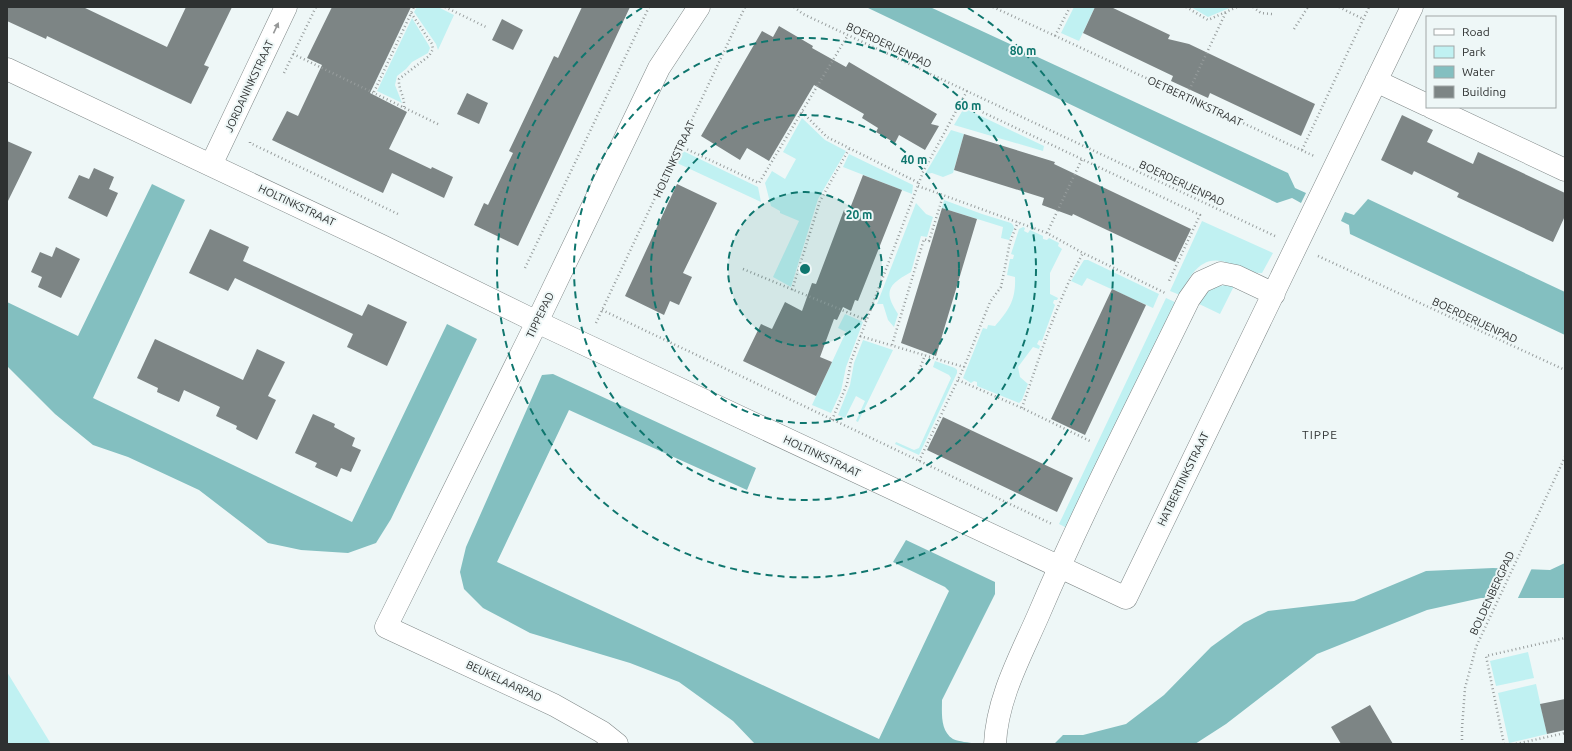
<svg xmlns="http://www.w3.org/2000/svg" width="1572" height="751" font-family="Ubuntu,sans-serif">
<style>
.green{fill:#c0f1f2}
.water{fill:#83bfc0}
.pier{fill:#eef7f7}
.building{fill:#7d8585}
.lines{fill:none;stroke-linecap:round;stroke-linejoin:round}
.street-casing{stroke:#7f8787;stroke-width:23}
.path{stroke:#979d9d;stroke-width:2.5;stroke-dasharray:1 3;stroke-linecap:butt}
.street{stroke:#fff;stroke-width:22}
.oneway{fill:#969898}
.ring{fill:none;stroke:#0f766e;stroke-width:2;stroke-dasharray:7 5}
.labels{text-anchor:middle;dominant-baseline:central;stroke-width:4;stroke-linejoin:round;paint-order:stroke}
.street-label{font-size:11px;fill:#2e3131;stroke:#eef7f7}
.neighbourhood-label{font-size:12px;letter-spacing:1px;fill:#2e3131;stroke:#eef7f7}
.centre{fill:#0f766e;stroke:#eef7f7;stroke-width:2}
.ring-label{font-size:12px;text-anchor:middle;font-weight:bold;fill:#0f766e;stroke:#eef7f7;stroke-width:4;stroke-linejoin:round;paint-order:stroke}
</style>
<rect width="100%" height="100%" fill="#eef7f7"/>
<!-- green -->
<path class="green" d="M417 7H438L454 15 438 50 436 44 414 12Z
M1074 7H1095L1079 41 1061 33Z
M1191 7H1232L1208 17Z
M412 18 428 44 430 48 428 53 412 62 406 69 397 76 395 85 402 103 377 91Z
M964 108 1044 146 1043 151 954 125Z
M802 118 825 140 846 151 818 199 791 287 773 277 799 221 780 213V211L771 206 765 183 772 171 785 179 796 159 783 152Z
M951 130 964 134 953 173 943 177 932 173 925 174Z
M683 151 758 187 761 202 677 163Z
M849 154 913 185 912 194 843 167Z
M944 200 982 214 1011 223 1013 225 1014 228 1009 240 1001 238 1003 227 942 208Z
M916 203 926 214 933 217 927 237 921 236 911 272C888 285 883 291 898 314L894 327 888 320 883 304H877Z
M1202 221 1273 253 1262 273C1249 274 1240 267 1228 263 1201 253 1190 276 1180 295L1170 291Z
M1023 227 1025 228 1024 231 1028 233 1030 230 1043 236V239L1047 240 1049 238 1059 243 1058 246 1062 249 1050 273V294L1058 298 1057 300H1054L1053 303 1055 305 1042 341 1039 340 1037 344 1040 346 1039 349 1033 347 1018 367 1020 377 1028 384 1022 400 1019 403 977 386V382L974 381 971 383 963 378 983 328 987 329 988 325 995 326C1009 310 1016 300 1015 277L1007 275 1010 259H1013L1014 255 1011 254 1019 229Z
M1084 260H1088L1159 294 1153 308 1087 278 1082 286 1071 281Z
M1225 285 1234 286 1220 314 1197 303C1205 292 1211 287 1225 285Z
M1166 298 1177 303 1069 529 1059 524Z
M845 314 863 322 846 367 841 391 831 413 812 405 846 332 838 328Z
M863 340 893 350 858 422 856 421 865 401 856 396 845 418 838 415 850 385 854 363Z
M935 361 955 368 957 370V373L919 455 895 444 896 442 914 450 919 448 951 378 949 375 933 367Z
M1528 652 1534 678 1496 686 1490 661Z
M7 672 51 744H7Z
M1536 684 1547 734 1509 743 1498 693Z"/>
<!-- water -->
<path class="water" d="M866 7H930L1288 173 1295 188 1306 193 1301 203 1292 198 1277 203Z
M152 184 185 200 93 398 352 522 447 324 477 339 391 519 376 543 348 553 301 550 268 543 199 490 128 457 93 445 55 414 7 366V302L78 336Z
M1368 199 1565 292V335L1350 234 1349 225 1341 221 1345 212 1354 215Z
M553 374 756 468 747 490 569 410 497 562 879 739 949 591 945 587 893 562 906 540 995 582V594L942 700C942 713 940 731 953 739 959 742 969 742 975 744H755L733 721 679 682 630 663 530 633 483 608 464 589 460 572 466 547 542 375Z
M1565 563V598H1481L1427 610 1317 654 1226 724 1195 744H1054L1063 735H1083L1126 724 1164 695 1211 647 1244 623 1268 611 1354 601 1426 571 1493 568 1550 570Z"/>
<!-- pier -->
<path class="pier" d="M1500 566 1532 568 1517 600H1484Z"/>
<!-- building -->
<path class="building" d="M7 7H83L167 47 186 7H232L204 65 209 67 191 104 47 36 46 39 7 21Z
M332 7H411L370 93 407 112 389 149 431 169 432 167 453 177 444 198 392 173 383 193 272 140 287 111 298 116 322 65 307 58Z
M582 7H630L518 246 474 225 484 203 488 205 513 153 509 151 519 130 554 56 558 58Z
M1095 7H1111L1170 35 1168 39 1189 44 1315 104 1301 136 1210 93 1208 98 1171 81 1173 76 1083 33Z
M502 19 523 30 513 50 492 40Z
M779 26 813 46 812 48 846 67 849 62 937 114 931 124 939 126 925 150 899 135 895 143 876 132 878 128 862 118 864 114 814 85 769 161 747 148 740 160 701 136 762 31 773 37Z
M467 93 488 103 479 124 457 114Z
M1402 115 1433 130 1427 142 1473 164 1478 152 1565 193V216L1553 242 1457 197 1459 193 1414 171 1412 175 1381 160Z
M964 134 1055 162 1054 164 1191 229 1175 262 1073 214 1072 216 1042 205 1044 198 954 170Z
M7 141 32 152 7 203Z
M94 168 114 177 109 189 118 193 107 217 68 198 79 175 89 179Z
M863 175 902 190 858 301 855 300 851 311 843 307 837 320 834 319 820 357 832 362 816 396 743 361 761 324 772 329 785 302 802 311 812 283 816 284 844 210 849 211Z
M677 184 717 203 683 273 692 277 679 305 670 301 664 315 625 296Z
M942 208 977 219 936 356 901 343Z
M210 229 249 247 243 261 362 316 368 304 407 322 387 366 347 347 353 334 235 278 228 291 189 273Z
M56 247 80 259 61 298 38 287 42 277 31 272 40 252 52 257Z
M1112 289 1146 305 1085 435 1051 419Z
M155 339 243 380 257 349 285 362 268 396 276 400 257 440 236 429 237 426 216 416 220 407 184 390 179 402 157 392 158 388 137 378Z
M313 414 335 424 334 427 355 438 352 446 361 450 351 472 341 468 337 477 315 467 317 463 295 453Z
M943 417 1073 478 1057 512 927 450Z
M1565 699V730L1547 734 1540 704Z
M1370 705 1393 744H1341L1331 727Z"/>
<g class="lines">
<!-- street casing -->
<g class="street-casing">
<path id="street" d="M7 69 382 246 537 322 1126 598 1412 7
M1376 81 1427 105
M1431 107 1565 170
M211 165 286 7
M617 744 602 732 554 705 386 627 537 322 659 68 699 7
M995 744C997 699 1020 657 1038 616 1084 508 1138 404 1189 299L1201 282 1221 273 1236 276 1274 294"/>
</g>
<!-- path -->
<path class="path" d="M445 7 486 27
M794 7 803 14 1275 236
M993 7 1314 156
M1186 7 1208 20 1237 7
M1253 7 1261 13 1272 14
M1339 7 1363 19
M1294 29 1308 7
M1055 36 1070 7
M293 54 440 125
M284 73 316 7
M374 92 414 7
M1186 97 1226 12
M961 102 1200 215 1168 283
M404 107C405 97 398 89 399 79L429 56 433 49 432 44 411 13
M802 112 827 137 919 183
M250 142V143L398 214
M680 146 759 183 848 35
M1302 150 1369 7
M918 186 1047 233 1083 253 1165 293
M1047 233 1082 159
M1318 256 1565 370
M525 268 649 7
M743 269 866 320
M792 290 820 201 849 149
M602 310 1052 524
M596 323 745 7
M860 336 964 367
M892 345 924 239 929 241 943 196
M918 374 925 355
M958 380 1022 408 1092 442
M1022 408C1040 355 1057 302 1083 253
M832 420 847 384 851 361 923 172 967 91
M919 461 964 367 990 302 1001 287 1010 242 1018 222
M1462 744V728L1465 688 1476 647 1565 457
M1504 744 1486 656 1565 638
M1516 744 1565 733"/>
<!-- street -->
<use href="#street" class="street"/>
</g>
<!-- one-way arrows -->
<defs><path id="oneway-solid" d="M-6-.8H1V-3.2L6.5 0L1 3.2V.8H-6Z"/></defs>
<use class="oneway" href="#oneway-solid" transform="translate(276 28) rotate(-65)"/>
<!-- distance rings -->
<circle cx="805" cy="269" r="77" fill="#0f766e" fill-opacity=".12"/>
<g class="ring">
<circle cx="805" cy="269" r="77"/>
<circle cx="805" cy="269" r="154"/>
<circle cx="805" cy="269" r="231"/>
<path d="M968 8A308 308 0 1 1 642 8"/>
</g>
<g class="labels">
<!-- street labels -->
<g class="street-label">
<text transform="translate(889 45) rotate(25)">BOERDERIJENPAD</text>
<text transform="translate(249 86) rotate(-65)">JORDANINKSTRAAT</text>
<text transform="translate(1195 101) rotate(25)">OETBERTINKSTRAAT</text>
<text transform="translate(674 159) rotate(-65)">HOLTINKSTRAAT</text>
<text transform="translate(1182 183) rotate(25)">BOERDERIJENPAD</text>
<text transform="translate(297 205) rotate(25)">HOLTINKSTRAAT</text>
<text transform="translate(540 315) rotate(-64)">TIPPEPAD</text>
<text transform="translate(1475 320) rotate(25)">BOERDERIJENPAD</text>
<text transform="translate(822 456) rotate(25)">HOLTINKSTRAAT</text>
<text transform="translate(1183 479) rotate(-64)">HATBERTINKSTRAAT</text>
<text transform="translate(1492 593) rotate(-65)">BOLDENBERGPAD</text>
<text transform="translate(504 681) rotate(25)">BEUKELAARPAD</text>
</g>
<!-- neighbourhood labels -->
<g class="neighbourhood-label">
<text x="1320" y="434">TIPPE</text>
</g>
</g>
<circle cx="805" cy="269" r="6" class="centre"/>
<g class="ring-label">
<text x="1023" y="55">80 m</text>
<text x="968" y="110">60 m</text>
<text x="914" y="164">40 m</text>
<text x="859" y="219">20 m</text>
</g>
<!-- border -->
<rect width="1572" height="751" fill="none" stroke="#2e3131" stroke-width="16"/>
<!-- legend -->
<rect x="1426" y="16" width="130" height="92" fill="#eef7f7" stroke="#a1a8a8"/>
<rect x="1434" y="29" width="20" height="6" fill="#ffffff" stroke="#a1a8a8"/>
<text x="1462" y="36" font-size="12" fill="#2e3131">Road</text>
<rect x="1434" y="46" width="20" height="12" fill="#c0f1f2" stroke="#a1a8a8"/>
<text x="1462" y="56" font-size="12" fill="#2e3131">Park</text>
<rect x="1434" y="66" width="20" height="12" fill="#83bfc0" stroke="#a1a8a8"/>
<text x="1462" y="76" font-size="12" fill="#2e3131">Water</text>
<rect x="1434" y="86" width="20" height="12" fill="#7d8585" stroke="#a1a8a8"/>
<text x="1462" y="96" font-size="12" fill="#2e3131">Building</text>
</svg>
